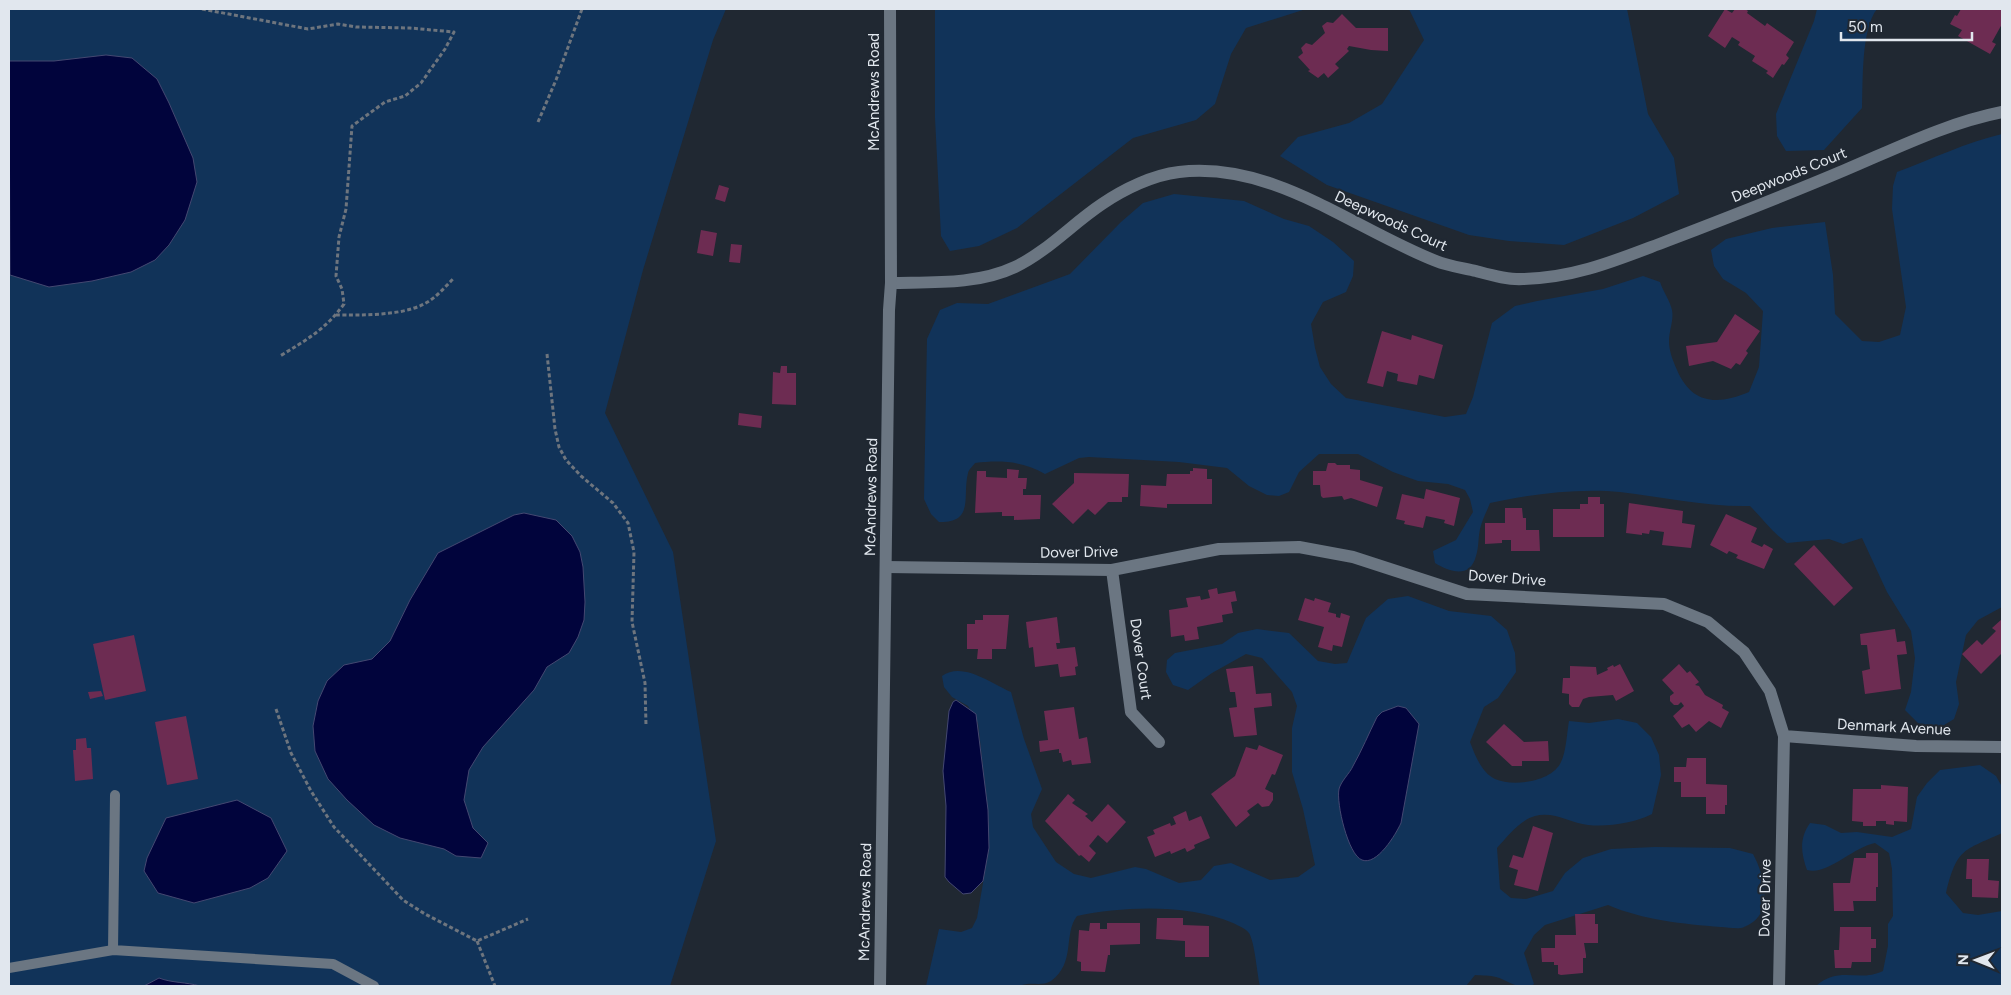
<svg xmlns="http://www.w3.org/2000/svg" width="2011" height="995" font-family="Figtree,sans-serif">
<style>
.green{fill:#113359}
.water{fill:#01043c;stroke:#444871}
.building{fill:#6d2c52}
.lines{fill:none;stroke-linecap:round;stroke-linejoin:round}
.path{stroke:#6e757e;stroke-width:3;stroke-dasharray:4 2.5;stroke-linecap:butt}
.lane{stroke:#6b7682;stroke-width:10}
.street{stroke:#6b7682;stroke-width:12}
.secondary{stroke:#6b7682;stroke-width:12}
.labels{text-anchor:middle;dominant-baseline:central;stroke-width:4.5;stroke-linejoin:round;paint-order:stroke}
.street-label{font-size:15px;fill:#e1e7ee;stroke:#202832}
</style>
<rect width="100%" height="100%" fill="#202832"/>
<!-- green -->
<path class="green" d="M9 9H726L713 40 643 270 605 413 673 552 716 841 670 986H9Z
M935 9H1306L1246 28 1231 54 1215 104 1196 120 1133 138 1017 228 979 246 950 251 941 236 935 118Z
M1409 9H1627L1648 114 1674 158 1679 194 1633 218 1564 245 1509 241 1469 235 1327 185 1280 156 1298 137 1349 123 1382 104 1424 40Z
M1817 9H1877C1861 29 1863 82 1862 108L1824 150 1786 151 1777 136 1776 114 1814 21Z
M2002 134V607L1978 620 1966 635 1956 682 1959 704 1954 719 1939 728 1918 723 1905 710 1911 692 1915 658 1911 631 1887 592 1862 538 1843 544 1829 539 1787 543C1773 533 1762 518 1750 506 1706 507 1663 497 1620 492 1579 488 1530 494 1490 503 1487 511 1482 520 1480 529 1478 538 1479 547 1476 556 1470 579 1450 572 1435 563L1433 551 1456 540 1473 512 1470 499 1465 490 1448 484 1418 481 1393 472 1358 454H1319L1299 472 1289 492 1279 496 1267 495 1249 486 1227 468 1179 462 1089 457 1079 458 1045 474C1023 461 1000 460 975 463 973 466 969 469 968 473 962 496 975 523 939 522L931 514 924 499 927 339 940 310 957 303 988 304 1070 274 1121 222 1143 203 1174 194 1244 201 1284 219 1309 226 1333 242 1354 261 1353 276 1346 292 1323 302 1311 324 1315 348 1320 367 1331 384 1346 398 1445 417 1466 414 1473 397 1492 323 1515 306 1537 301 1603 289 1643 276 1660 282C1663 291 1670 301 1672 310 1674 320 1669 331 1669 341 1669 351 1673 361 1677 370 1692 405 1718 405 1749 392L1759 367 1763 311 1746 293 1723 279 1714 266 1711 250 1726 239 1772 228 1825 222 1833 275 1835 314 1862 341 1879 342 1900 335 1906 307 1892 209 1893 186 1897 172C1932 159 1967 142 2002 134Z
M1408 596 1449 611 1491 616 1507 630 1515 653 1516 672 1498 698 1484 707 1470 742C1475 755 1481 772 1495 779 1513 787 1552 782 1561 762 1566 753 1567 732 1569 721L1589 723 1618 719 1637 723 1651 737 1659 755 1661 775 1652 814C1634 823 1609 827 1588 825 1570 823 1554 811 1535 816 1520 820 1507 837 1497 848L1500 889 1511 898 1526 899 1553 891 1565 873 1583 858 1611 849 1655 847 1730 848 1753 854C1765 876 1775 916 1744 927 1738 930 1728 927 1721 927 1683 924 1643 920 1608 905L1545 925 1534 935 1524 953 1534 984C1522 993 1508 980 1496 977 1490 975 1482 976 1475 975L1466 986H1260C1257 974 1255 943 1249 933 1245 928 1239 926 1233 923 1187 904 1125 906 1077 916 1063 934 1076 963 1051 981 1041 987 1030 981 1020 986H926L939 929 961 932 972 928 977 918 989 848 988 810 978 723 968 706 952 697 944 687 942 676C962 661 991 683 1011 692L1024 739 1042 789 1031 814 1033 827 1056 862 1074 874 1091 878 1135 867 1146 869 1179 883 1201 880 1214 866 1231 863 1270 880 1298 877 1315 865 1303 809 1292 772V728L1297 706 1292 692 1262 658 1246 654 1212 673 1188 690 1173 685 1166 672 1167 660 1175 653 1222 644 1238 633 1257 629 1289 633 1318 661 1335 664 1347 663 1366 618 1388 599Z
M1980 765 1996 776 2001 785 2002 833C1963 851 1957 848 1946 893L1963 913 1978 915 2002 911V986H1816C1840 965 1858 983 1883 971L1888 946V924L1893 916 1892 869 1889 853 1875 843C1853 847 1827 876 1807 870 1801 853 1799 839 1810 823L1825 825 1841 833 1857 832 1892 837 1911 829 1917 797 1927 783 1940 770Z"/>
<!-- water -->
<path class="water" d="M106 55 132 58 157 79 169 103 193 158 197 182 185 220 169 245 155 260 131 272 92 281 49 287 10 275 9 61H54Z
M524 513 556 520 572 536 580 552 583 567 585 602 584 620 578 637 569 653 547 667 534 690 483 747 469 770 464 800 473 828 488 843 481 858 456 856 444 849 400 838 374 825 347 800 328 779 315 751 313 726 318 701 327 681 344 665 372 659 390 641 410 600 438 553 514 515Z
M956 700 976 714 988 810 989 848 983 881 971 893 963 894 949 882 945 877 946 806 943 771 949 711 953 702Z
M1398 706 1406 708 1419 724 1401 823C1396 834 1377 866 1362 860 1348 855 1336 803 1339 789 1341 781 1350 773 1353 766 1362 750 1369 733 1377 717L1382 712Z
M237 800 271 818 287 851 268 878 250 888 194 903 158 893 144 871 147 858 166 818Z
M159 978C172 983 186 982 200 986H144Z"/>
<!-- building -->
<path class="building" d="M1725 9 1732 13 1735 9H1745L1748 11 1747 13 1765 26 1767 23 1794 42 1786 55 1789 58 1784 65 1782 64 1773 78 1766 73 1768 71 1752 61 1755 56 1738 45 1740 42 1732 37 1725 48 1708 36Z
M1961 9H2002V24L1992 42 1996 44 1990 54 1958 36 1962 30 1950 24 1955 15 1957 16Z
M1342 14 1356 28H1388V51L1371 50 1349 46 1347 49 1349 51 1335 64 1339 68 1328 78 1324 73 1318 78 1308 71 1310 70 1298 57 1303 53 1301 48 1306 43 1312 45 1325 33 1322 26 1327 22 1333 23Z
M719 185 729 188 725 202 715 199Z
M701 230 717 233 713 256 697 253Z
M731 244 742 245 740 263 729 262Z
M1735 314 1760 331 1746 351 1748 353 1740 365 1736 363 1731 369 1713 361 1689 366 1686 346 1717 342Z
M1382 331 1411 340 1412 335 1443 345 1434 379 1419 375 1417 385 1397 381 1398 374 1387 371 1383 387 1367 383Z
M781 366H787V373H796V405L772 404 773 372 780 373Z
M739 413 762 416 761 428 738 425Z
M1328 463H1335L1337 465H1350V469L1360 470V480L1383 487 1377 507 1351 498 1344 500 1342 496 1323 498 1321 496 1320 485H1313V471H1326Z
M1193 468 1207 469V479H1212V504H1167V508L1140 506 1141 485 1166 486 1167 474H1190V471H1193Z
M1007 469 1019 470 1018 478H1027L1026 489H1023V495H1041L1040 519 1014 520V516H1002V512L975 513 977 471H986V477L1007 478Z
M1074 473 1129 474 1128 497H1122V502H1108L1095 515 1088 509 1073 524 1052 504 1074 483Z
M1426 489 1460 498 1454 526 1444 523 1445 520 1426 516 1423 528 1404 524 1405 521 1396 519 1402 494 1424 499Z
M1588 497H1600V504H1604V537H1553V509H1580V504H1588Z
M1629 503 1683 511 1682 523 1695 525 1691 548 1662 545 1664 532 1650 530 1649 534 1642 533V535L1626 533Z
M1505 508H1522L1523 518H1526V530H1539L1540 551H1511V540H1502V543L1485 544V523H1505Z
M1726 514 1757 528 1751 542 1762 547 1764 544 1773 549 1764 569 1736 558 1738 555 1729 551 1727 554 1710 545Z
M1814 545 1853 588 1834 606 1794 564Z
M1217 588 1218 594 1235 591 1237 601 1231 602 1233 613 1222 615 1223 622 1197 627 1199 639 1185 641 1184 635 1171 637 1169 610 1188 607 1186 598 1200 596 1201 600 1210 598 1208 590Z
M1305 598 1314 601 1315 598 1331 603 1328 612 1336 614V617L1340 618 1341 613 1350 616 1342 647 1333 645 1332 651 1318 647 1324 627 1298 620Z
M983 615H1009L1006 649H992V659H977L978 649H967V624H975V620H983Z
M1057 617 1060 643H1056L1057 649 1075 647 1078 666 1075 667 1076 675 1060 677 1058 664 1035 667 1033 647 1029 648 1026 622Z
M2002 619V653L1981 674 1962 654 1977 640 1982 645 1996 631 1992 628Z
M1895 629 1897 642 1905 641 1907 654 1897 655 1901 689 1865 694 1862 671 1870 669 1867 645H1861L1860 634Z
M134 635 146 691 105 700 93 644Z
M1620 664 1634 691 1616 701 1613 695 1589 697 1583 699 1579 707H1572L1569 704V694L1562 693 1563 678H1570V666L1596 667 1597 675 1608 670 1607 668 1613 665 1614 667Z
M1679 664 1687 673 1690 671 1699 682 1695 685 1699 686 1705 695 1723 705 1722 708 1729 712 1721 728 1709 721 1696 732 1689 724 1682 728 1673 716 1684 706 1681 702 1678 705H1674L1670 701V696L1674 693 1662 680Z
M1253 666 1256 694 1271 693 1272 706 1254 708 1257 735 1234 737 1229 708 1237 707 1235 692H1230L1226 669Z
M101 691 103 696 90 699 88 692Z
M1074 707 1079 739 1087 737 1091 763 1072 765 1071 760 1063 762 1061 753H1059V749L1040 752 1039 741 1048 740 1044 711Z
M186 716 198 779 167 785 155 722Z
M1504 724 1524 742 1548 741 1549 761H1522V766H1512L1486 742Z
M86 738 87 748H91L93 779 75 781 73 750H76V739Z
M1259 745 1283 755 1275 775 1272 774 1265 789 1273 793V800L1269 806 1262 807 1258 803 1247 811 1250 815 1236 827 1211 794 1235 776 1246 747 1257 750Z
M1687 758H1706V784L1727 785V805H1725V814H1706V797H1681V782H1674V767H1686Z
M1881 785 1908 787 1907 822 1894 821V825L1886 824V821H1876V826H1863V822L1852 821 1853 789H1881Z
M1068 794 1075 800 1072 803 1088 814 1085 816 1092 822 1108 804 1126 822 1107 843 1098 835 1089 846 1096 853 1089 862 1081 855 1079 856 1045 821Z
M1186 811 1189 821 1201 816 1210 838 1194 845 1195 848 1187 852 1185 848 1171 854 1170 851 1155 857 1147 837 1155 834 1153 830 1170 823 1171 826 1176 824 1173 817Z
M1533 826 1553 833 1538 891 1514 885 1518 870 1509 867 1513 855 1523 858Z
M1866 853H1878V887H1876V901H1853L1854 911H1834L1833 883H1850L1854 858H1866Z
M1967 859H1989L1988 880 1999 881 1998 898 1972 897V879H1966Z
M1575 914H1595V924H1598V943H1584L1586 955V958H1583V973L1561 975 1558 974V965H1554V962H1542L1541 948H1555V935H1576Z
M1157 918H1183V925L1209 926V957H1185V941L1156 939Z
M1090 923H1100V929H1107V923H1140V944L1110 945V955H1108L1105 972 1081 971V962L1077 961 1079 930 1089 931Z
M1840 927H1871V939H1876V948H1871V962H1852L1851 968H1835L1834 950H1839Z"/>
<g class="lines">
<!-- path -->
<path class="path" d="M202 9 308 29 338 24 356 27 410 28 454 32 445 49 421 83 405 96 385 102 352 126 346 209 339 237 336 276 342 289 344 304C325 330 306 340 280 356
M538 122 556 80 582 9
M336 315C361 315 401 316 424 304 436 298 444 288 453 279
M547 354 555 429 559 447 566 460 581 476 613 503 628 523 634 552 632 622 645 683 646 726
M276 709 291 753 311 791 334 827 403 900 425 914 477 941 528 919
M477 941 495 986"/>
<!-- lane -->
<path class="lane" d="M113 950 115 795
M9 968 113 950 333 964 374 986"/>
<!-- street -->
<path class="street" d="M891 283C931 282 977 285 1015 267 1048 251 1072 224 1102 204 1124 189 1153 175 1179 172 1273 161 1352 228 1436 261 1448 266 1463 268 1476 271 1491 275 1508 280 1523 279 1576 278 1619 259 1667 241 1727 218 1786 195 1845 170 1897 148 1947 123 2002 112
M886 567 1112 570 1219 549 1299 547 1353 557 1467 594 1664 604 1708 622 1744 652 1770 691 1784 736 1779 986
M1112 570 1131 712 1159 742
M1784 736 1916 746 2002 747"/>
<!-- secondary -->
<path class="secondary" d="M880 986 889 310 891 283 890 9"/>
</g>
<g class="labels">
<!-- street labels -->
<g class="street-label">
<text transform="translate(874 92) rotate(-90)">McAndrews Road</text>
<text transform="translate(1789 175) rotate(-22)">Deepwoods Court</text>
<text transform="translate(1391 221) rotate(25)">Deepwoods Court</text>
<text transform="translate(871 497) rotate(-89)">McAndrews Road</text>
<text transform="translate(1079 552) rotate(-1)">Dover Drive</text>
<text transform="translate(1507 578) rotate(4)">Dover Drive</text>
<text transform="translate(1141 659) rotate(82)">Dover Court</text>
<text transform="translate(1894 727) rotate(3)">Denmark Avenue</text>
<text transform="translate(1765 898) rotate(-89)">Dover Drive</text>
<text transform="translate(865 902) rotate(-89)">McAndrews Road</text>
</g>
</g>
<!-- border -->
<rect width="2011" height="995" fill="none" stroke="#e1e7ee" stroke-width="20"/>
<!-- north arrow -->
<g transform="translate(1976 960) rotate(271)" stroke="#202832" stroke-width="4" paint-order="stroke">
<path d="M0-4L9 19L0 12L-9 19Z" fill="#e1e7ee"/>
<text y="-8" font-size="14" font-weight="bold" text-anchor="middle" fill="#e1e7ee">N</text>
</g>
<!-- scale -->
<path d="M1841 32v8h131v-8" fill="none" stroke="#e1e7ee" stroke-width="2.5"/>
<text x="1848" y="32" font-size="15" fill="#e1e7ee" stroke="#202832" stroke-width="4" paint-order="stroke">50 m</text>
</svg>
